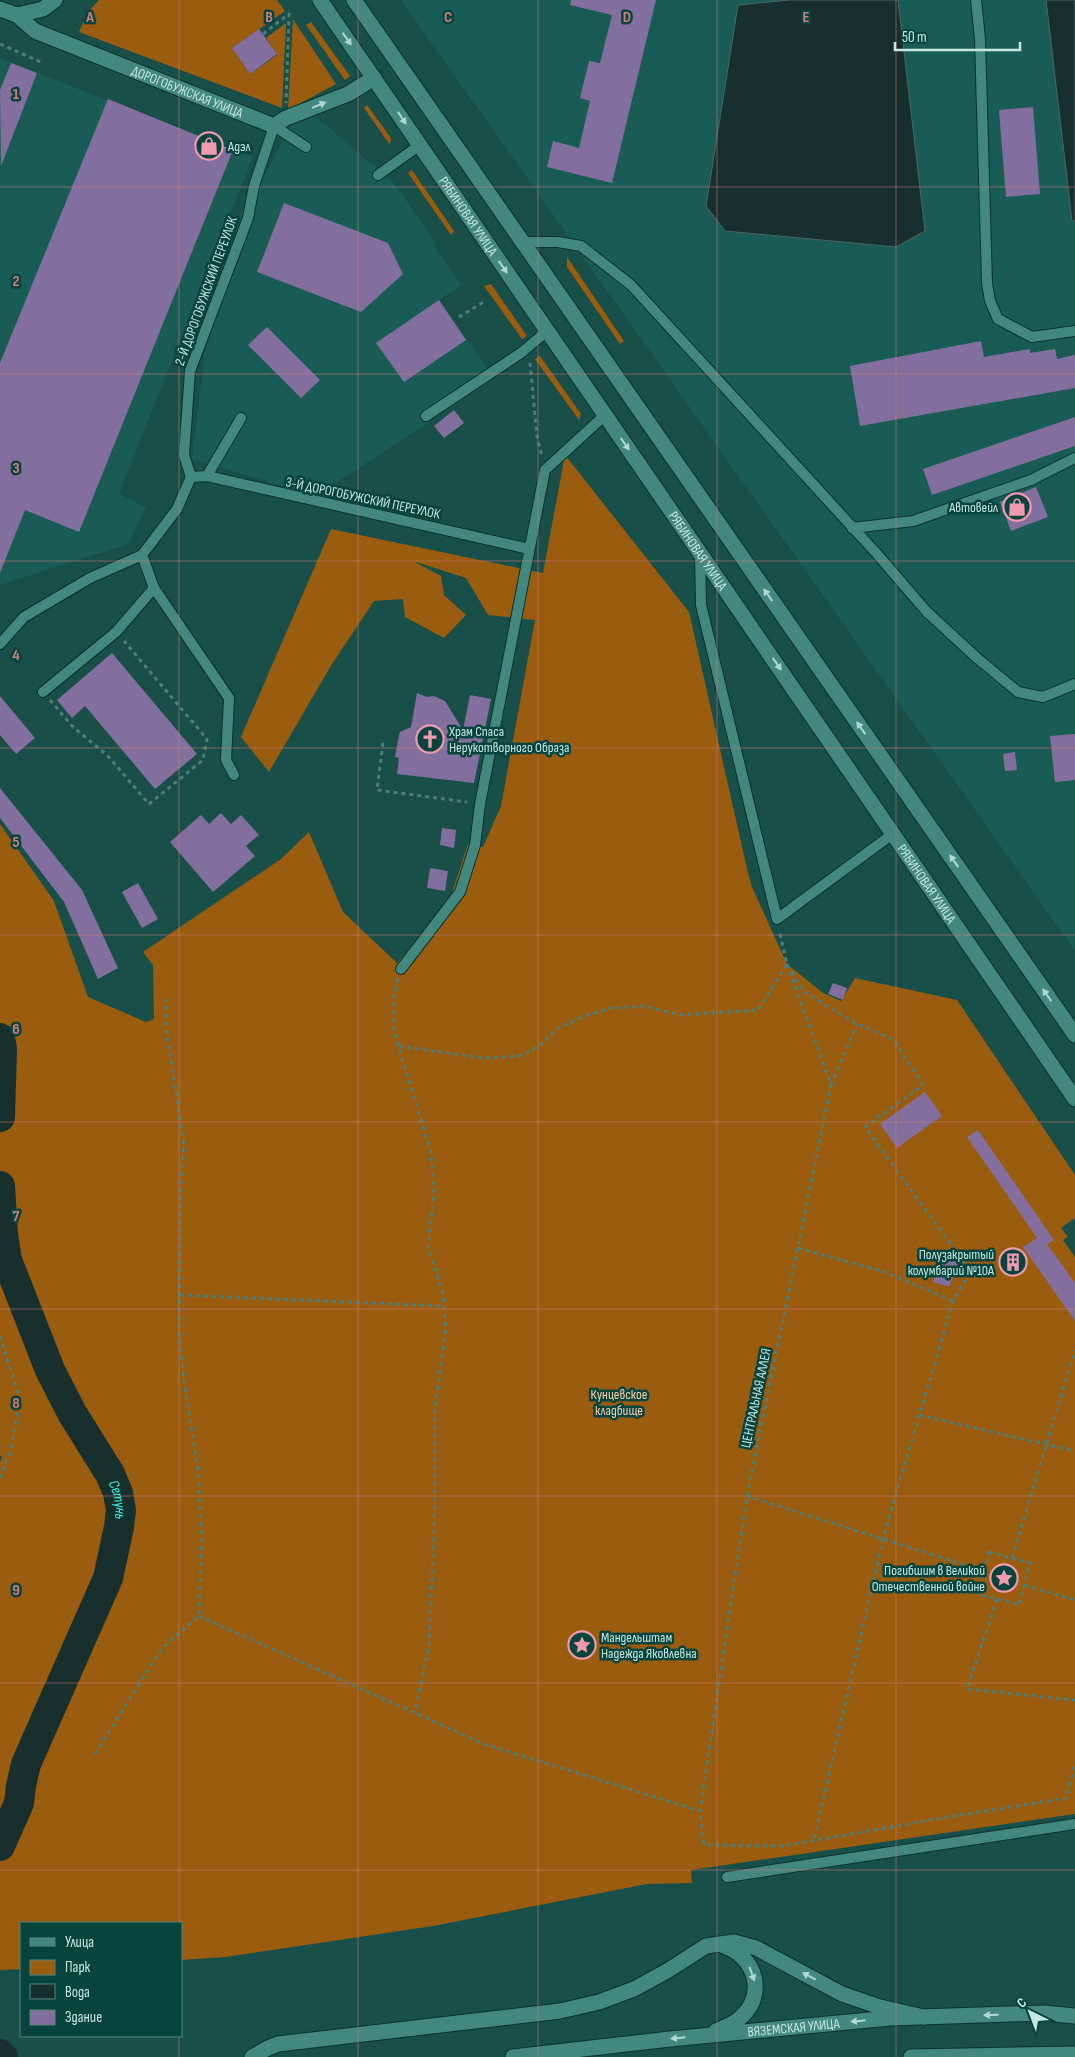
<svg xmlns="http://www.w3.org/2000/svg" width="1075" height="2057" font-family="'Sofia Sans Condensed',sans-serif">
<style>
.built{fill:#195c55}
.green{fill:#9a5c0f}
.water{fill:#18302d;stroke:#4c6763}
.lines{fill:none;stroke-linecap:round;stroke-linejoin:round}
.river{stroke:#18302d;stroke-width:30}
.building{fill:#836f9d}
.service-casing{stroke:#0b322e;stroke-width:12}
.minor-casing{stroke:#0b322e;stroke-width:17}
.tertiary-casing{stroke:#0b322e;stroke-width:17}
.secondary-casing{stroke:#0b322e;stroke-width:17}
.path{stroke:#4e7e77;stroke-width:3;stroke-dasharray:4 4;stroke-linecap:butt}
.service{stroke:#42887f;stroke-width:10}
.minor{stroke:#42887f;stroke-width:15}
.tertiary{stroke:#42887f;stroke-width:15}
.secondary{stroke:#42887f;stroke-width:15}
.oneway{fill:#b1d9d2}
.grid{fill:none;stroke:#ce7e7b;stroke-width:1;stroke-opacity:0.55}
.labels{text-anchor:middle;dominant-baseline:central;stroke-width:5;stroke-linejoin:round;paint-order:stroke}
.street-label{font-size:14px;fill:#c5e7e1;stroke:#08443e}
.poi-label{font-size:14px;fill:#c5e7e1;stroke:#08443e;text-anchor:start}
.park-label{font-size:14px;fill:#fdd0a8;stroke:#08443e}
.water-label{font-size:15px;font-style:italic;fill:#37f7e3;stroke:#08443e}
.grid-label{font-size:16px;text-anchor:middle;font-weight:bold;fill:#ce7e7b;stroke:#08443e;stroke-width:5;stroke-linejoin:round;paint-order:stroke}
</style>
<rect width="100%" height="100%" fill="#184f48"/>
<!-- built -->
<path class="built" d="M401 0H1075V951Z
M0 58 233 150 253 156 119 494 146 507 128 544 0 585Z
M314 115 394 183 433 239 435 248 461 285 439 300 495 378 316 496 192 459 205 351 264 176 292 124Z"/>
<!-- green -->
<path class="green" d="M99 0H277L285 11 232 48 250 74 277 55 266 38 286 23 282 108 79 32 88 12Z
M293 19 336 84 288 110Z
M311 22 350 76 345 80 306 25Z
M367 105 391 138 390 145 364 108Z
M412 170 454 231 451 235 408 173Z
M567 257 624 341 620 344 567 267Z
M491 284 527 336 522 339 484 286Z
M540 356 581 414 579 420 535 359Z
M565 455 689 612 748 873 752 887 787 964 823 993 841 1001 855 978 957 1000 1075 1175V1218L1061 1228 1068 1237 1063 1240 1075 1257V1814L691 1870 692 1883 647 1884 433 1926 225 1957 181 1960V1923H21V1969L0 1970V1462L2 1457 0 1455V824L54 901 88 997 146 1022 154 1019 153 965 143 952 281 859 309 832 343 912 397 963 448 905 468 844 483 847 501 806 535 620 488 615 466 578 413 561 441 576 444 595 466 615 444 638 405 617 403 599 374 601 332 664 269 772 241 737 331 529 543 573Z"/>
<!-- water -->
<path class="water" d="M789 0H898L925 231 896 247 725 231 706 206 738 5Z
M1046 0H1075V221H1072Z"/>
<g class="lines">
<!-- river -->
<g class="river">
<path d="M0 1038 2 1049 0 1117"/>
<path id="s1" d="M0 1186 3 1234 7 1260 50 1370 72 1413 110 1474 118 1493 121 1510 119 1527 108 1578 26 1764 21 1786 19 1803 0 1846"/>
<path d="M0 2054 3 2057"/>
</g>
</g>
<!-- building -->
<path class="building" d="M571 0H656L612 183 547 167 553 141 579 148 590 101 580 98 589 61 600 63 612 15 570 5Z
M259 29 277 54 250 74 232 48Z
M11 63 37 73 1 166 0 90Z
M108 99 233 150 79 532 25 510 0 573V363Z
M1033 107 1040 194 1006 197 999 110Z
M284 203 388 243 403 274 361 312 257 272Z
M439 300 466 340 404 382 376 343Z
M267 327 320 380 301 398 248 345Z
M981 341 984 357 1030 349V353L1055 349 1057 359 1075 355V388L860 426 850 366Z
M454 410 464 423 444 438 434 426Z
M1075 417V446L932 495 923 469Z
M1036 487 1048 517 1011 531 1000 502Z
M112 653 197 754 155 789 85 706 72 718 57 700Z
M417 693 427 697 434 696 445 701 463 730 470 695 491 699 474 783 397 774 399 758 395 757 399 735 400 732 411 727Z
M0 696 35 738 16 754 0 735Z
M1075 734V780L1055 782 1050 736Z
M1015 752 1017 770 1005 771 1003 754Z
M0 788 82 890 118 968 98 979 64 902 0 818Z
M221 813 231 824 241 815 259 835 246 846 255 856 213 892 170 842 201 815 209 824Z
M442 828 456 830 454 848 440 845Z
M430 868 448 871 445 891 427 888Z
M138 883 158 919 142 928 122 892Z
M833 983 847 988 843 1000 828 994Z
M925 1092 942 1116 897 1148 880 1124Z
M978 1130 1054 1240 1047 1244 1075 1283V1321L1023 1247 1037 1238 967 1137Z
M942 1255 959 1261 949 1287 933 1282Z"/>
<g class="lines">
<!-- service casing -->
<g class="service-casing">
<path id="service" d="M976 0 980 39 987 283 990 301 998 319 1032 337 1075 331
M378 175 420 145
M522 242H558L581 246 631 285 877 554 927 612 977 658 1018 692 1043 697 1075 684
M426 416 521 353 547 331
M207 476 241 418
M191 477 207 476 529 549
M852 528 913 521 1031 480 1075 458
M700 554 701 605 777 919 894 833
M142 555 154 588 229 698 226 760 234 775
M0 644 24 617 90 578 142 555 177 509 191 477 184 455 190 371 248 218 254 186 274 126 306 147
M43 692 116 632 154 588
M401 969 460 892 475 845 480 804 545 470 604 416
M727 1877 1075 1824"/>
</g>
<!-- minor casing -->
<g class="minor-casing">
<g id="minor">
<path id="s2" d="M17 15 35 31 274 126 286 118 348 94 374 78"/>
</g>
</g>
<!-- tertiary casing -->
<g class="tertiary-casing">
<path id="tertiary" d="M0 9 17 15 43 9 55 0"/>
</g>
<!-- secondary casing -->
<g class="secondary-casing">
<g id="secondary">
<path id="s3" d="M320 0 1075 1099"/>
<path d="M354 0 1075 1035"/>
<path d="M716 2031C724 2027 734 2024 740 2018 761 2000 760 1972 739 1954 734 1950 727 1947 722 1945"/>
<path d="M252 2057 268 2048 278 2044 560 2011 599 2002 634 1989 667 1971 706 1946 734 1942 756 1948 842 1994 880 2007 924 2017"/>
<path id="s4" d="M513 2057 670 2039 890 2018 1044 2013 1075 2016"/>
<path d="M911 2057 1075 2054"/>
</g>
</g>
<!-- path -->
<path class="path" d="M263 34 289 14 286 103
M0 44 43 63
M459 317 485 301
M530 363 537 437 542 456
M50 700 73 727 107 755 149 804 203 760 207 739 124 641
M383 743 377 790 467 802
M787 964 831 1085 747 1496 700 1811 704 1845 783 1846 942 1818 1066 1798 1075 1766
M791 972 804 992 857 1024 894 1040 923 1085 865 1127 971 1272 953 1301 883 1539 814 1840
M398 979 394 994V1031L431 1153 434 1193 428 1246 443 1294 446 1329 435 1405V1510L429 1644 415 1713
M399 1046 482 1058 509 1057 523 1055 543 1043 556 1029 587 1015 611 1008 644 1006 681 1015 758 1010 787 964 779 930
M831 1085 857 1024
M798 1248 885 1272 953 1301
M180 1295 444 1306
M0 1336 20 1400 10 1453 0 1478
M919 1415 1075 1451
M747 1496 984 1571
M989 1552 1030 1563 1019 1605 978 1594Z
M1012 1558 1075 1350
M1024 1585 1075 1600
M997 1599 967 1689 1075 1700
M199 1616 484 1744 700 1811
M95 1754 162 1648 199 1616 202 1538 198 1471 184 1380 179 1332 181 1183 184 1144 166 1028V999"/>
<!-- service -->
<use href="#service" class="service"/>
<!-- minor -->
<use href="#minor" class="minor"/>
<!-- tertiary -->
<use href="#tertiary" class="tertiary"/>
<!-- secondary -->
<use href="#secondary" class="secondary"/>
</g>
<!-- one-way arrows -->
<defs><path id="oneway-solid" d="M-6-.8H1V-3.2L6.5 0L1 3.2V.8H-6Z" transform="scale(1.25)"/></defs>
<g class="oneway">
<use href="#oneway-solid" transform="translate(347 39) rotate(55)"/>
<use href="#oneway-solid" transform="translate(319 105) rotate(-22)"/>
<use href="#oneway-solid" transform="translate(402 118) rotate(56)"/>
<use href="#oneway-solid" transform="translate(503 267) rotate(55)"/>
<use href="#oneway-solid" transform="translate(625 444) rotate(55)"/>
<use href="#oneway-solid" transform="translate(768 595) rotate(-125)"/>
<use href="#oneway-solid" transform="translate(777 664) rotate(55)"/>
<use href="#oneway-solid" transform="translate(861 728) rotate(-125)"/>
<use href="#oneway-solid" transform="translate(954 861) rotate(-125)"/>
<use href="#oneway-solid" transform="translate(1047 995) rotate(-125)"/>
<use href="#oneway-solid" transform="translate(752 1974) rotate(70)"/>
<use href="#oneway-solid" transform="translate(809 1976) rotate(-152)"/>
<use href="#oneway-solid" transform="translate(991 2015) rotate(178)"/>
<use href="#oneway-solid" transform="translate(858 2021) rotate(174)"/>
<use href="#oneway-solid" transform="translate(678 2038) rotate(174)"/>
</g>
<!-- grid -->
<path class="grid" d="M179 0V1923M358 0V2057M538 0V2057M717 0V2057M896 0V2057M0 187H1075M0 374H1075M0 561H1075M0 748H1075M0 935H1075M0 1122H1075M0 1309H1075M0 1496H1075M0 1683H1075M0 1870H1075M179 2036V2057"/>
<!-- icons -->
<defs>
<g id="shop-ring" transform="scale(1.4375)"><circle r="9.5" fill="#08443e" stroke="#f29aaf" stroke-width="1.5"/><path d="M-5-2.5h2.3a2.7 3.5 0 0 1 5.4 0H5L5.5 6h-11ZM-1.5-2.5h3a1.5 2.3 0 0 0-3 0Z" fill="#f29aaf"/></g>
<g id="church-ring" transform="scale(1.4375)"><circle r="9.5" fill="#08443e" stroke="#f29aaf" stroke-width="1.5"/><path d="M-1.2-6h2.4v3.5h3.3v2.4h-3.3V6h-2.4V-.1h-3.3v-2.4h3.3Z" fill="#f29aaf"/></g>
<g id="building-ring" transform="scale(1.4375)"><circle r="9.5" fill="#08443e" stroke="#f29aaf" stroke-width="1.5"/><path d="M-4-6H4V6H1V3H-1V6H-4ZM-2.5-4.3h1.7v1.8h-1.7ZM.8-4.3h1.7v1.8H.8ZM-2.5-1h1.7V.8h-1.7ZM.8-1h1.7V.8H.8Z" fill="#f29aaf"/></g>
<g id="sight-ring" transform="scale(1.4375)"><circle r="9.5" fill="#08443e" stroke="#f29aaf" stroke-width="1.5"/><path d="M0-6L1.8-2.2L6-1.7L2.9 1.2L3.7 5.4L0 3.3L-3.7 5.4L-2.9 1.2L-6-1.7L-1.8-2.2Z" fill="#f29aaf"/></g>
</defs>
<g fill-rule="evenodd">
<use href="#shop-ring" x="209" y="146"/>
<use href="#shop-ring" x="1017" y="507"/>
<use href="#church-ring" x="430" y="739"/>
<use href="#building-ring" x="1013" y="1262"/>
<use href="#sight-ring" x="1004" y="1578"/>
<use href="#sight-ring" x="582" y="1645"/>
</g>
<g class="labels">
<!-- street labels -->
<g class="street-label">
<text stroke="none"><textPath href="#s2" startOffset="188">ДОРОГОБУЖСКАЯ УЛИЦА</textPath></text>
<text stroke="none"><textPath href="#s3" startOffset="262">РЯБИНОВАЯ УЛИЦА</textPath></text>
<text transform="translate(206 291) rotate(-70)">2-Й ДОРОГОБУЖСКИЙ ПЕРЕУЛОК</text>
<text transform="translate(363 498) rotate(12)">3-Й ДОРОГОБУЖСКИЙ ПЕРЕУЛОК</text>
<text stroke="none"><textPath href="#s3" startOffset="668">РЯБИНОВАЯ УЛИЦА</textPath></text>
<text stroke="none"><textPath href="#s3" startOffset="1072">РЯБИНОВАЯ УЛИЦА</textPath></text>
<text transform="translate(756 1398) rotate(-78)">ЦЕНТРАЛЬНАЯ АЛЛЕЯ</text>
<text stroke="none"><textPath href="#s4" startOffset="282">ВЯЗЕМСКАЯ УЛИЦА</textPath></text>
</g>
<!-- poi labels -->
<g class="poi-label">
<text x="228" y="146">Адэл</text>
<text x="998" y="507" text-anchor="end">Автовейл</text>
<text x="449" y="731">Храм Спаса<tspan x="449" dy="16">Нерукотворного Образа</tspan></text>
<text x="994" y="1254" text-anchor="end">Полузакрытый<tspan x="994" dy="16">колумбарий №10А</tspan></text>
<text x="985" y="1570" text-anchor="end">Погибшим в Великой<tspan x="985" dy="16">Отечественной войне</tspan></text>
<text x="601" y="1637">Мандельштам<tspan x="601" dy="16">Надежда Яковлевна</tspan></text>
</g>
<!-- park labels -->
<g class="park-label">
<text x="619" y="1394">Кунцевское<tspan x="619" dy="16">кладбище</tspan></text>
</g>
<!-- water labels -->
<g class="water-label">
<text stroke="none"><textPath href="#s1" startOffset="340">Сетунь</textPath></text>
</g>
</g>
<g class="grid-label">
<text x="90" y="22">A</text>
<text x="269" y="22">B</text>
<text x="448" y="22">C</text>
<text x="627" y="22">D</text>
<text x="806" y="22">E</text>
<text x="16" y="99">1</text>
<text x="16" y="286">2</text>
<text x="16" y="473">3</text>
<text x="16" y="660">4</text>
<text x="16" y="847">5</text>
<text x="16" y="1034">6</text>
<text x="16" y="1221">7</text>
<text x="16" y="1408">8</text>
<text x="16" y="1595">9</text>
</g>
<!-- legend -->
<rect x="20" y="1922" width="162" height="115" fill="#08443e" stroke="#54857f"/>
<rect x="30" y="1938" width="25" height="8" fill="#42887f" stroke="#54857f"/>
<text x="65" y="1947" font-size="15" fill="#c5e7e1">Улица</text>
<rect x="30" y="1960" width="25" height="15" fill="#9a5c0f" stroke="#54857f"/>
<text x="65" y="1972" font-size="15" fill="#c5e7e1">Парк</text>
<rect x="30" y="1984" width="25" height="15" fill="#18302d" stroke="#54857f"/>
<text x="65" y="1997" font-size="15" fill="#c5e7e1">Вода</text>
<rect x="30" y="2010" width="25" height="15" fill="#836f9d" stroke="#54857f"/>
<text x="65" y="2022" font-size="15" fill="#c5e7e1">Здание</text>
<!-- north arrow -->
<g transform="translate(1030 2012) rotate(318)" stroke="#08443e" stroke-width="4" paint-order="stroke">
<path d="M0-4L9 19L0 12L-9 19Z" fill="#c5e7e1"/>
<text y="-8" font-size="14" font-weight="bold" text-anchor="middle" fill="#c5e7e1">С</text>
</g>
<!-- scale -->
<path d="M895 42v8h125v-8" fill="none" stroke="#c5e7e1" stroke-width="2.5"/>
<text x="902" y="42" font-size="15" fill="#c5e7e1" stroke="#08443e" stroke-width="4" paint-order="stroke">50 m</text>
</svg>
